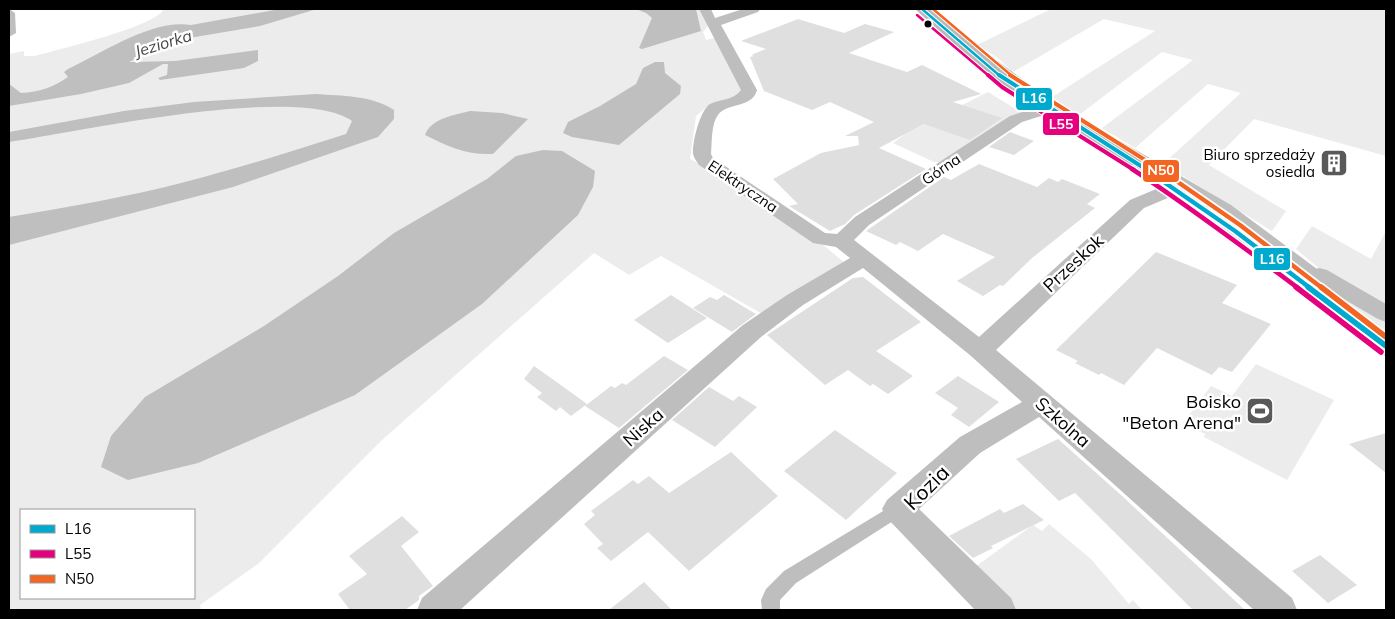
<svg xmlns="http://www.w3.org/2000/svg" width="1395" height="619" font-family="Mulish,sans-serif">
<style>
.green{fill:#ececec;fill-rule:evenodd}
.water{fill:#bfbfbf}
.building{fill:#dfdfdf}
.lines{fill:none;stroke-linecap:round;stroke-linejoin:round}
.lane{fill:#bebebe;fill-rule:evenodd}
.street{fill:#bebebe;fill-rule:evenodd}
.secondary{fill:#b8b8b8;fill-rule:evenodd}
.bus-1-far3-casing{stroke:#fff;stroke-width:4.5}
.bus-1-far2-casing{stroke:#fff;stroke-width:6}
.bus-1-far1-casing{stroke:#fff;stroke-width:8}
.bus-1-casing{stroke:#fff;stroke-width:9}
.bus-2-far3-casing{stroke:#fff;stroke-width:4.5}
.bus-2-far2-casing{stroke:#fff;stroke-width:6}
.bus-2-far1-casing{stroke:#fff;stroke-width:8}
.bus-2-casing{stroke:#fff;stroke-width:9}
.bus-3-far3-casing{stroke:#fff;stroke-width:4.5}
.bus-3-far2-casing{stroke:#fff;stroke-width:6}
.bus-3-far1-casing{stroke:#fff;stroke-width:8}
.bus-3-casing{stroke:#fff;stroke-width:9}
.bus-1-far3{stroke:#00a9ce;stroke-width:2.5}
.bus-1-far2{stroke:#00a9ce;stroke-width:4}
.bus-1-far1{stroke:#00a9ce;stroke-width:4.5}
.bus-1{stroke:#00a9ce;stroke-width:5.5}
.bus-2-far3{stroke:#e5007d;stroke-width:2.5}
.bus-2-far2{stroke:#e5007d;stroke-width:4}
.bus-2-far1{stroke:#e5007d;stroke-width:4.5}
.bus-2{stroke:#e5007d;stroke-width:5.5}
.bus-3-far3{stroke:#f26522;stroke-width:2.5}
.bus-3-far2{stroke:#f26522;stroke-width:4}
.bus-3-far1{stroke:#f26522;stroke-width:4.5}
.bus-3{stroke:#f26522;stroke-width:5.5}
.bus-dot{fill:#000;stroke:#fff;stroke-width:2}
.labels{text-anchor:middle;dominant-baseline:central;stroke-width:5;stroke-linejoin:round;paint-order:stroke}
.far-poi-label{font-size:15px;fill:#000;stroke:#fff;text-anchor:end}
.far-street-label{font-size:15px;fill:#000;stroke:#fff}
.far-water-label{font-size:16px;font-style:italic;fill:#444;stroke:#fff}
.street-label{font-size:18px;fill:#000;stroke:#fff}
.poi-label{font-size:18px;fill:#000;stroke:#fff;text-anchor:end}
.near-street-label{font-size:21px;fill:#000;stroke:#fff}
.line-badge{stroke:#fff;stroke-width:2}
.badge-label{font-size:14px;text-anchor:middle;font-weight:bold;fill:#fff}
</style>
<rect width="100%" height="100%" fill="#fff"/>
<!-- green -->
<path class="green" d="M164 9H703L708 26 703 32 706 40 715 38 743 87 736 97 709 105 696 116 690 159 700 164 822 244 845 263 764 315 661 256 629 275 594 253 382 440 259 563 200 605 201 610H9V54L24 51V56H35C59 49 155 27 164 9ZM21 510H194V598H21Z
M1051 9H1386V156L1254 119 1209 165 1286 211 1272 231 1163 164 1241 93 1208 84 1135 148 1102 128 1193 60 1162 52 1079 115 1052 97 1155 31 1104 19 1013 72 998 58 977 45Z
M988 92 1022 113 945 163 934 162 893 143 907 133Z
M1312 226 1371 259 1386 231V307L1321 270 1296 249Z
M1281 250 1335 289 1386 319V331L1279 256Z
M1256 364 1334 400 1287 480 1204 437 1205 434 1183 423 1211 386 1232 396Z
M1049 524 1091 559 1129 604 1133 600 1142 610H1016L975 567 1033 525 1042 531Z"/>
<!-- water -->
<path class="water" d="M280 9H317L260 26 189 38 151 51 129 62 175 61 258 50V61L244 68 160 80 158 78 167 75 168 64H163L129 83 81 94 9 106V84L21 93C39 92 54 87 68 77L64 72 68 69C103 53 151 19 191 25Z
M636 9H696L701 31 642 49 639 48 652 18 646 13Z
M655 62H664L665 73 681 86 680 94 619 145 572 137 563 133 568 122 600 106 636 84 643 68Z
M316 94C342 96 371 95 394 110V119L378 137 233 187 9 245V217C68 207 127 197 185 182 239 168 293 151 346 134L352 121C299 83 78 132 9 142V132L124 111 194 102Z
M470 111 502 113 528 119 493 154C466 155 449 147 425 135 431 118 455 115 470 111Z
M543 150 562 151 595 171 593 187 578 215 482 304 355 395 198 463 128 480 101 467 111 436 145 397 264 326 338 276 394 233 487 179 516 156Z"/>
<!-- building -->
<path class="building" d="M798 19 844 33 865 24 894 32 849 53 907 72 922 65 981 94 953 102 1002 118 970 140 924 124 879 148 926 169 854 215 845 224 830 231 789 206 798 204 773 179 821 153 859 145 858 136H845L874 122 830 102 812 110 764 91 750 57 754 56 751 55 766 49 741 41Z
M1010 132 1034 141 1014 155 989 147Z
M979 164 1037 187 1049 178 1058 182 1062 179 1100 194 1087 204 1095 208 1032 258 1003 286 1000 285 983 296 957 281 995 257 943 234 918 251 900 242 896 245 866 231 944 177 951 180Z
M1156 252 1237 285 1222 303 1271 324 1232 372 1219 367 1212 375 1157 348 1124 385 1101 373 1099 375 1075 363 1078 361 1056 350Z
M863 277 921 322 876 351 913 376 888 394 873 384 870 386 848 370 825 385 767 335 853 278Z
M671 295 707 318 668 343 634 320Z
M724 295 756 314 732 332 693 308 710 297 717 300Z
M664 356 688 370 619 428 585 406 611 386 615 388 622 383 626 385Z
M534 366 558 383 587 404 571 416 560 407 556 411 537 397 542 393 524 379Z
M958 376 999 402 969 427 951 415 958 408 935 393Z
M709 387 733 401 739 396 757 407 715 447 672 420Z
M835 430 897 473 846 520 784 471Z
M1386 433V473L1349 444Z
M1058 439 1121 495 1245 610H1193L1075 493 1059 501 1016 459Z
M731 452 778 496 689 571 648 532 611 561 597 548 603 544 584 524 595 515 591 511 633 480 638 484 649 476 669 493Z
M1023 504 1044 520 991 546 993 548 973 558 949 536 1000 509 1004 513Z
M402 516 419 532 401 546 433 586 419 596V600L405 610H350L338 594 367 574 349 556Z
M1320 555 1357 585 1328 603 1292 571Z
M644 582 672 610H609Z"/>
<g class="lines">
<!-- lane -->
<path class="lane" d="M933 10H937L966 37V39H962L933 12Z
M992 61H998L1042 94 1035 96 992 65Z
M1103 131 1231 205 1325 275 1319 279 1315 278 1223 209 1100 136 1099 134Z
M898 502 904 504 906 509 904 514 796 583 780 600V610H762L761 600 766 589 784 571Z"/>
<!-- street -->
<path class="street" d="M9 9 15 13 16 33 9 37Z
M699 9H711L715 18 743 9H760L758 12 721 25 757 90C752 109 727 102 718 115 711 124 712 143 711 154L713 158 825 233 837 234 855 217 1010 116 1048 104 1054 106 1056 109 1054 112 1022 122 869 225 854 240 979 337 1130 200 1168 184 1175 182 1182 184 1185 188 1182 192 1144 208 996 350 1292 598 1297 610H1254L1039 417 980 453 919 509 1011 598 1016 610H975L887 518 882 509 887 500 960 437 1022 402 971 356 863 268 803 305 761 337 460 610H417L422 598 743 325 787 295 850 258 836 247 813 243 699 165C697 162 694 158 693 154 692 143 700 110 710 104 721 99 734 100 741 90Z
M1319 268 1327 270 1386 304V322L1378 319 1311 280 1308 275 1311 270Z"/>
<!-- secondary -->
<path class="secondary" d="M915 9H930L1012 77 1183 183 1386 332V356L1376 353 1227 236 1167 193 1000 85Z"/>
<!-- bus-1-far3 casing -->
<g class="bus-1-far3-casing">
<path id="bus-1-far3" d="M922 9 1000 76"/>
</g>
<!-- bus-1-far2 casing -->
<g class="bus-1-far2-casing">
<path id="bus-1-far2" d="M999 75 1147 170"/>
</g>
<!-- bus-1-far1 casing -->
<g class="bus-1-far1-casing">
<path id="bus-1-far1" d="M1145 169 1235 231 1310 288"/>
</g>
<!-- bus-1 casing -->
<g class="bus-1-casing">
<path id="bus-1" d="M1308 287 1386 346"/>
</g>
<!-- bus-2-far3 casing -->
<g class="bus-2-far3-casing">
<path id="bus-2-far3" d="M917 15 989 76"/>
</g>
<!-- bus-2-far2 casing -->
<g class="bus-2-far2-casing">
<path id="bus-2-far2" d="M988 75 1002 87 1134 170"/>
</g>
<!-- bus-2-far1 casing -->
<g class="bus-2-far1-casing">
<path id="bus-2-far1" d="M1132 169C1189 206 1243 247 1298 288"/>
</g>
<!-- bus-2 casing -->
<g class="bus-2-casing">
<path id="bus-2" d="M1296 287 1381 352"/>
</g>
<!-- bus-3-far3 casing -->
<g class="bus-3-far3-casing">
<path id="bus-3-far3" d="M933 9 1012 76"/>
</g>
<!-- bus-3-far2 casing -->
<g class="bus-3-far2-casing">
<path id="bus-3-far2" d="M1010 75 1161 170"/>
</g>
<!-- bus-3-far1 casing -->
<g class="bus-3-far1-casing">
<path id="bus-3-far1" d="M1159 169 1240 225 1322 288"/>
</g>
<!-- bus-3 casing -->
<g class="bus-3-casing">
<path id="bus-3" d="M1321 287 1386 337"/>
</g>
<!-- bus-1-far3 -->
<use href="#bus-1-far3" class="bus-1-far3"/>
<!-- bus-1-far2 -->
<use href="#bus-1-far2" class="bus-1-far2"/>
<!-- bus-1-far1 -->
<use href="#bus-1-far1" class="bus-1-far1"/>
<!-- bus-1 -->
<use href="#bus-1" class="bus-1"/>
<!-- bus-2-far3 -->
<use href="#bus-2-far3" class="bus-2-far3"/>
<!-- bus-2-far2 -->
<use href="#bus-2-far2" class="bus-2-far2"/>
<!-- bus-2-far1 -->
<use href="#bus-2-far1" class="bus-2-far1"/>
<!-- bus-2 -->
<use href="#bus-2" class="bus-2"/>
<!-- bus-3-far3 -->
<use href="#bus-3-far3" class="bus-3-far3"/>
<!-- bus-3-far2 -->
<use href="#bus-3-far2" class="bus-3-far2"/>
<!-- bus-3-far1 -->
<use href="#bus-3-far1" class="bus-3-far1"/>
<!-- bus-3 -->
<use href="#bus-3" class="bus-3"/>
</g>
<!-- icons -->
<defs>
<g id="building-square" transform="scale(1.4375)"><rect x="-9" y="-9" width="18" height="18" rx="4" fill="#595959" stroke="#fff"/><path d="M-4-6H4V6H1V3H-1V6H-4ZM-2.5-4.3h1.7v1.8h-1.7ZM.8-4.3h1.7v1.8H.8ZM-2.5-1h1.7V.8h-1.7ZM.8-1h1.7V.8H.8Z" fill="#fff"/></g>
<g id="stadium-square" transform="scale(1.4375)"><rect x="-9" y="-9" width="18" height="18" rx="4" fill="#595959" stroke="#fff"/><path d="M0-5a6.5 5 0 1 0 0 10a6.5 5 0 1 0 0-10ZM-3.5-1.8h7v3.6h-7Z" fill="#fff"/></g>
</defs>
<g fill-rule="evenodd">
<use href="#building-square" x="1334" y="163"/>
<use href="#stadium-square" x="1260" y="411"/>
</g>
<!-- markers -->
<circle class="bus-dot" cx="928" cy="24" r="4.5"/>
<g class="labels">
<!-- far-poi labels -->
<g class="far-poi-label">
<text x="1315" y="154">Biuro sprzedaży<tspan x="1315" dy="17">osiedla</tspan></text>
</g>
<!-- far-street labels -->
<g class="far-street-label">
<text transform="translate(941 169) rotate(-34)">Górna</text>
<text transform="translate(743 186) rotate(34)">Elektryczna</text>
</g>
<!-- far-water labels -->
<g class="far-water-label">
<text transform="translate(163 43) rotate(-17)">Jeziorka</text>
</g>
<!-- street labels -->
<g class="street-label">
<text transform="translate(1073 263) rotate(-43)">Przeskok</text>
<text transform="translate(1063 422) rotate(41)">Szkolna</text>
<text transform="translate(643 427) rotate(-42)">Niska</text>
</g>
<!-- poi labels -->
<g class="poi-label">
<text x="1241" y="401">Boisko<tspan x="1241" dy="21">"Beton Arena"</tspan></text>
</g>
<!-- near-street labels -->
<g class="near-street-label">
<text transform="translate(926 487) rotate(-45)">Kozia</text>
</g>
</g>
<g class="line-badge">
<rect x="1015" y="87" width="38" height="24" rx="5" fill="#00a9ce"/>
<rect x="1042" y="112" width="38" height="24" rx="5" fill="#e5007d"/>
<rect x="1142" y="159" width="38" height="24" rx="5" fill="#f26522"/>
<rect x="1253" y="247" width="38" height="24" rx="5" fill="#00a9ce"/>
</g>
<g class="badge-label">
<text x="1034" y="103">L16</text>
<text x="1061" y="129">L55</text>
<text x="1161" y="175">N50</text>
<text x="1272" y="264">L16</text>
</g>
<!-- border -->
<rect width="1395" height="619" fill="none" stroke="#000000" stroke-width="20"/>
<!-- legend -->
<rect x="20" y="509" width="175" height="90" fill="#ffffff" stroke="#999999"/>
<rect x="30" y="525" width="25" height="8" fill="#00a9ce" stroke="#999999"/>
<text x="65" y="534" font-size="15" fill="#000000">L16</text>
<rect x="30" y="550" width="25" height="8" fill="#e5007d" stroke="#999999"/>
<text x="65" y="559" font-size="15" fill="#000000">L55</text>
<rect x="30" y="575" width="25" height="8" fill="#f26522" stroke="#999999"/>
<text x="65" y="584" font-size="15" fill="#000000">N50</text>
</svg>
